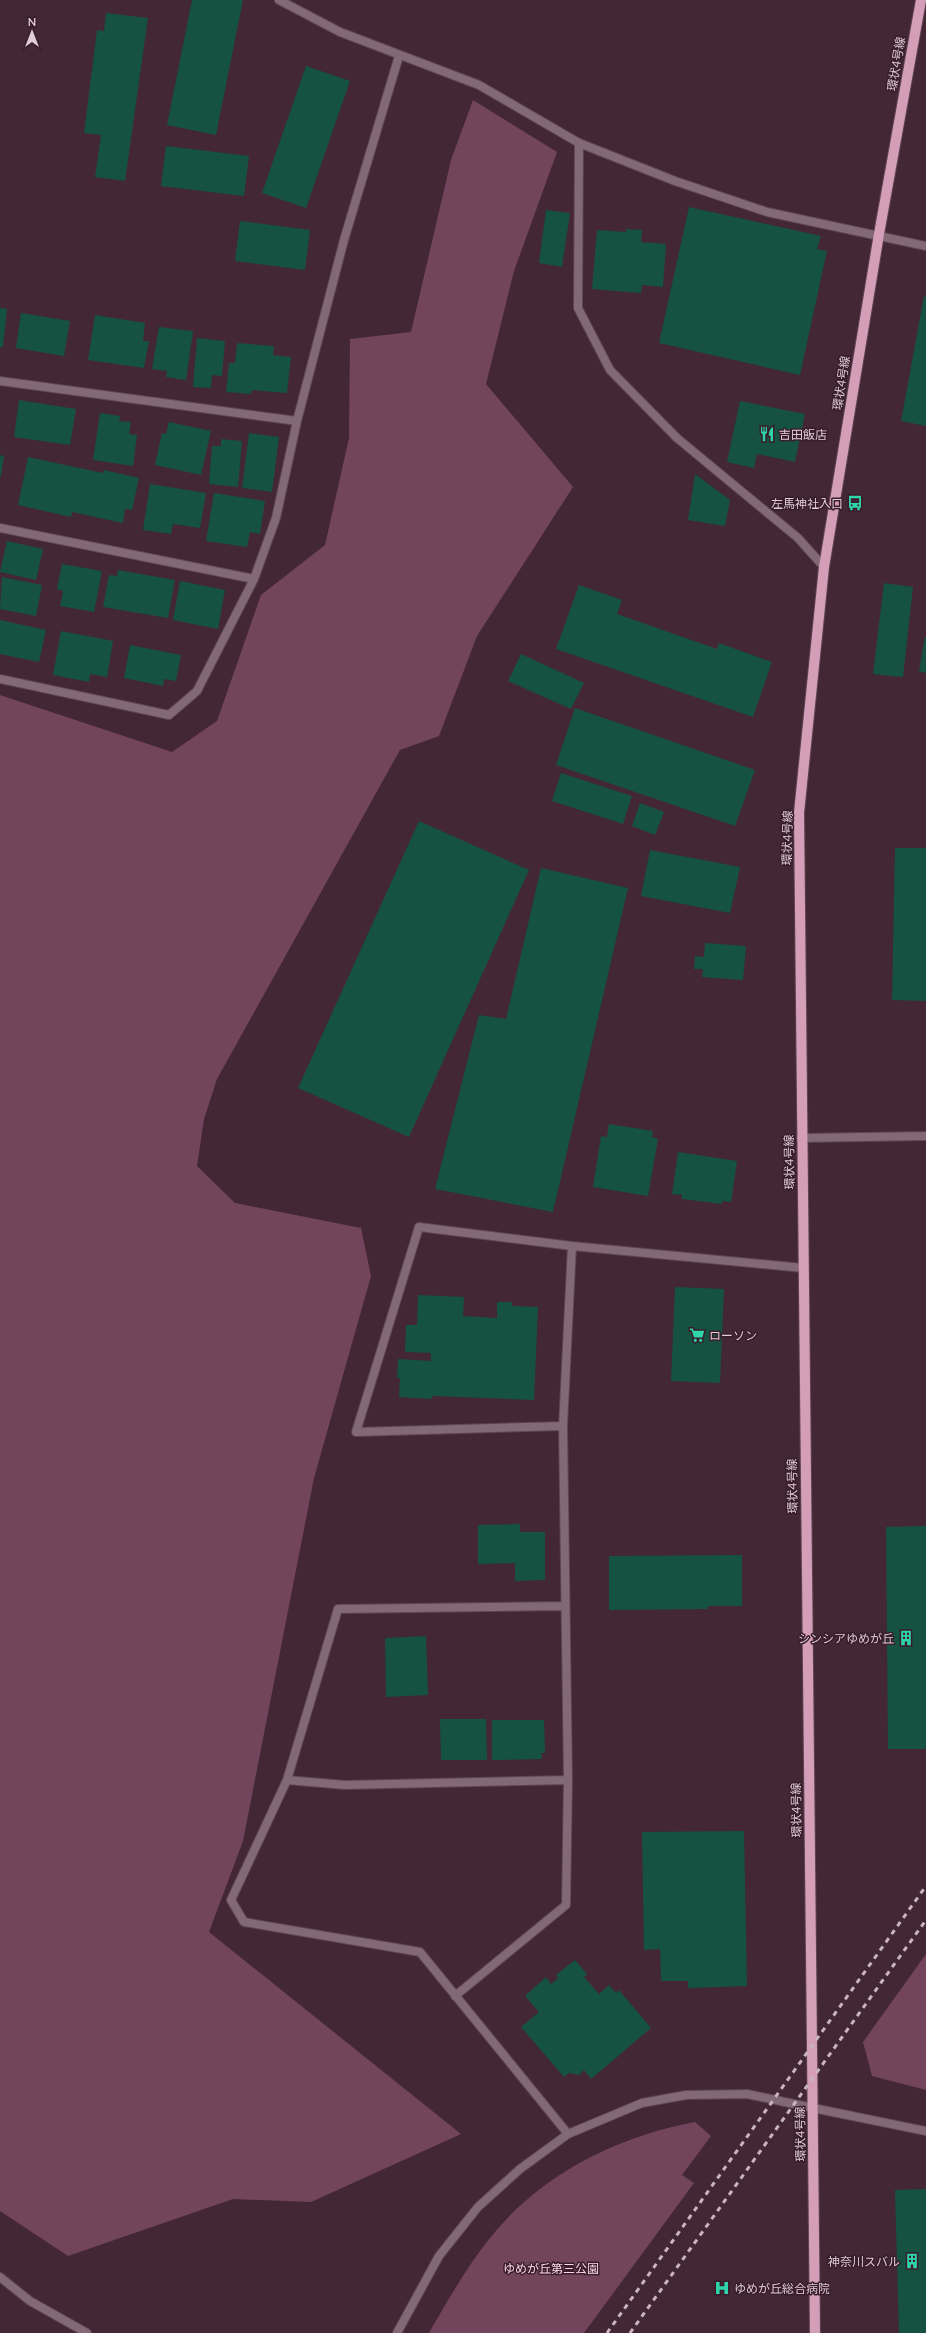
<svg xmlns="http://www.w3.org/2000/svg" width="926" height="2333" font-family="Lato,'Noto Sans JP',sans-serif">
<style>
.green{fill:#72455c}
.building{fill:#155241}
.lines{fill:none;stroke-linecap:round;stroke-linejoin:round}
.service-casing{stroke:#5f4552;stroke-width:10}
.minor-casing{stroke:#5f4552;stroke-width:10}
.tertiary-casing{stroke:#5f4552;stroke-width:10}
.primary-casing{stroke:#5f4552;stroke-width:12}
.service{stroke:#836975;stroke-width:8}
.minor{stroke:#836975;stroke-width:8}
.tertiary{stroke:#836975;stroke-width:8}
.primary{stroke:#d49eb8;stroke-width:10}
.rail{stroke:#c9b5be;stroke-width:3;stroke-dasharray:5 5;stroke-linecap:butt}
.labels{text-anchor:middle;dominant-baseline:central;stroke-width:3;stroke-linejoin:round;paint-order:stroke}
.street-label{font-size:12px;fill:#dfccd5;stroke:#391d2b}
.poi-label{font-size:12px;fill:#dfccd5;stroke:#391d2b;text-anchor:start}
.park-label{font-size:12px;fill:#fbd7e7;stroke:#391d2b}
</style>
<rect width="100%" height="100%" fill="#432735"/>
<!-- green -->
<path class="green" d="M473 100 557 152 514 271 486 384 573 487 477 636 439 736 400 750 217 1079 204 1119 197 1166 235 1203 361 1228 371 1276 314 1478 243 1841 209 1932 461 2134 311 2202 233 2199 68 2256 0 2211V695L172 752 217 721 261 595 325 545 349 438 350 339 411 332 451 160Z
M926 1954V2090L872 2076 863 2042Z
M695 2122 711 2136 682 2175 694 2183 584 2333H429C448 2300 466 2268 490 2238 541 2174 616 2137 695 2122Z"/>
<!-- building -->
<path class="building" d="M192 0H243L216 135 167 125Z
M106 13 148 18 125 181 95 177 101 135 84 133 97 30 104 31Z
M306 66 350 81 306 208 262 193Z
M166 146 249 156 244 196 161 186Z
M689 207 821 236 817 249 827 251 800 375 659 343Z
M546 210 570 213 562 267 539 263Z
M240 221 310 230 305 270 235 261Z
M626 229 642 230 641 242 666 244 663 287 642 285 641 293 592 289 597 230 626 232Z
M924 296 926 297V426L901 421Z
M0 308 7 309 3 347H0Z
M21 313 70 321 64 356 16 348Z
M95 315 145 323 143 341H149L144 368 88 360Z
M159 327 193 331 186 380 166 377 167 371 152 369Z
M197 338 225 341 222 376 212 375 211 388 193 387Z
M237 343 274 346 273 355 291 357 287 393 252 390 251 394 226 392 229 363H235Z
M19 400 76 409 70 445 14 437Z
M740 401 805 414 795 462 757 454 754 468 727 462Z
M100 413 120 416 119 421 131 422 129 434 137 435 133 466 93 460Z
M169 422 211 431 201 475 155 465 162 433 166 434Z
M249 433 279 437 272 492 242 488Z
M221 439 242 441 238 487 209 484 212 446H221Z
M0 455 4 456 1 476H0Z
M28 457 103 473 104 470 139 478 132 510 125 509 123 523 72 512 71 517 18 505Z
M695 474 730 500 725 526 688 520Z
M150 484 206 493 200 528 173 524 171 534 143 530Z
M214 493 265 501 260 534 250 532 247 547 206 541Z
M7 541 43 549 36 580 0 572Z
M62 564 102 571 94 612 60 606 63 591 57 589Z
M118 570 175 580 168 618 103 607 109 575 117 576Z
M2 577 42 585 36 616 0 609Z
M180 581 225 590 218 629 173 620Z
M884 583 913 587 903 677 873 674Z
M579 585 622 600 617 614 717 649 719 643 772 662 753 717 556 649Z
M0 620 46 630 39 662 0 654Z
M61 631 113 641 107 677 90 674 89 682 53 675Z
M925 637H926V673L919 671Z
M130 645 181 655 176 681 164 679 163 686 124 678Z
M521 654 584 683 571 709 508 681Z
M575 708 755 770 735 826 556 765Z
M561 773 632 796 623 824 552 801Z
M640 803 664 812 655 835 632 826Z
M419 821 529 870 409 1137 298 1088Z
M895 848H926V1001L892 1000Z
M650 850 740 867 730 913 641 896Z
M541 868 628 888 553 1212 435 1189 479 1015 506 1019Z
M705 943 746 946 743 980 702 977 703 969H694L695 956 704 957Z
M609 1124 653 1131 652 1137 658 1139 648 1196 593 1187 601 1136 607 1137Z
M678 1152 737 1161 731 1202 722 1201V1204L682 1199V1195L672 1194Z
M675 1287 724 1289 720 1383 671 1381Z
M418 1295 464 1297 463 1316 497 1318V1302H512V1306L538 1307 534 1400 432 1396V1399L399 1397 400 1378H397L398 1359 431 1361V1353L405 1352 406 1325H417Z
M520 1524V1532H545V1580L515 1581V1563L478 1564V1525Z
M926 1526V1749H888L886 1527Z
M742 1555V1606H708V1609L609 1610V1556Z
M426 1636 428 1695 386 1697 385 1638Z
M440 1719H486L487 1760H441Z
M492 1720H544L545 1753H541L542 1759 492 1760Z
M744 1831 747 1986 688 1988V1981H661L660 1949 644 1950 642 1832Z
M575 1960 587 1974 584 1977 599 1994 609 1985 616 1993 619 1990 651 2028 591 2079 584 2070 579 2075 569 2073 564 2077 521 2027 539 2012 525 1996 546 1977 551 1984 558 1978 556 1975Z
M926 2189V2333H899L895 2190Z"/>
<g class="lines">
<!-- service casing -->
<g class="service-casing">
<path id="service" d="M579 143 578 308 610 370 677 438 798 538 824 567"/>
</g>
<!-- minor casing -->
<g class="minor-casing">
<path id="minor" d="M279 0 340 32 479 85 579 143 675 181 767 212 926 246
M0 381 297 421 344 240 399 56
M0 528 254 579
M0 679 169 715 197 691 254 579 276 518 297 421
M801 1138 926 1136
M563 1426 356 1432 419 1227 572 1246 803 1268
M564 1606 338 1609 287 1780 231 1900 244 1922 420 1952 568 2134
M287 1780 345 1785 568 1780
M455 1996 566 1905 568 1780 563 1426 572 1246
M813 2108 926 2131
M0 2277 30 2301 87 2333"/>
</g>
<!-- tertiary casing -->
<g class="tertiary-casing">
<path id="tertiary" d="M397 2333 439 2256 478 2207 520 2169 568 2134 642 2103 686 2095 747 2094 813 2108"/>
</g>
<!-- primary casing -->
<g class="primary-casing">
<path id="primary" d="M815 2333 799 813 824 567 879 234 921 0"/>
</g>
<!-- service -->
<use href="#service" class="service"/>
<!-- minor -->
<use href="#minor" class="minor"/>
<!-- tertiary -->
<use href="#tertiary" class="tertiary"/>
<!-- primary -->
<use href="#primary" class="primary"/>
<!-- rail -->
<path class="rail" d="M607 2333 926 1886
M630 2333 926 1920"/>
</g>
<!-- icons -->
<defs>
<g id="restaurant-bare" transform="scale(1.2)"><path d="M-5-6h1v4h1v-4h1v4h1v-4h1v5L-1.5 .5V6h-2V.5L-5-1ZM5-6V6H3V1.5H1.5Q1.5-4 5-6Z" fill="#2ed4aa" stroke="#391d2b" stroke-width="2.5" paint-order="stroke"/></g>
<g id="bus-bare" transform="scale(1.2)"><path d="M-5-6H5V4H4V6H2V4H-2V6H-4V4H-5ZM-3.5-4V0h7V-4ZM-3.5 1.2v1.5H-2V1.2ZM2 1.2v1.5H3.5V1.2Z" fill="#2ed4aa" stroke="#391d2b" stroke-width="2.5" paint-order="stroke"/></g>
<g id="supermarket-bare" transform="scale(1.2)"><path d="M-6-5.5h2.5l.6 2H6L4.5 2H-2.5L-4.4-4H-6ZM-1.5 3.2a1.3 1.3 0 1 0 .1 0ZM3 3.2a1.3 1.3 0 1 0 .1 0Z" fill="#2ed4aa" stroke="#391d2b" stroke-width="2.5" paint-order="stroke"/></g>
<g id="building-bare" transform="scale(1.2)"><path d="M-4-6H4V6H1V3H-1V6H-4ZM-2.5-4.3h1.7v1.8h-1.7ZM.8-4.3h1.7v1.8H.8ZM-2.5-1h1.7V.8h-1.7ZM.8-1h1.7V.8H.8Z" fill="#2ed4aa" stroke="#391d2b" stroke-width="2.5" paint-order="stroke"/></g>
<g id="hospital-bare" transform="scale(1.2)"><path d="M-5-5h3v3.5h4V-5h3V5h-3V1.5h-4V5h-3Z" fill="#2ed4aa" stroke="#391d2b" stroke-width="2.5" paint-order="stroke"/></g>
</defs>
<g fill-rule="evenodd">
<use href="#restaurant-bare" x="767" y="434"/>
<use href="#bus-bare" x="855" y="503"/>
<use href="#supermarket-bare" x="697" y="1335"/>
<use href="#building-bare" x="906" y="1638"/>
<use href="#building-bare" x="912" y="2261"/>
<use href="#hospital-bare" x="722" y="2288"/>
</g>
<g class="labels">
<!-- street labels -->
<g class="street-label">
<text transform="translate(896 64) rotate(-80)">環状4号線</text>
<text transform="translate(841 383) rotate(-81)">環状4号線</text>
<text transform="translate(787 838) rotate(-89)">環状4号線</text>
<text transform="translate(789 1162) rotate(-91)">環状4号線</text>
<text transform="translate(792 1486) rotate(-91)">環状4号線</text>
<text transform="translate(796 1810) rotate(-91)">環状4号線</text>
<text transform="translate(800 2134) rotate(-91)">環状4号線</text>
</g>
<!-- poi labels -->
<g class="poi-label">
<text x="779" y="434">吉田飯店</text>
<text x="843" y="503" text-anchor="end">左馬神社入口</text>
<text x="709" y="1335">ローソン</text>
<text x="894" y="1638" text-anchor="end">シンシアゆめが丘</text>
<text x="900" y="2261" text-anchor="end">神奈川スバル</text>
<text x="734" y="2288">ゆめが丘総合病院</text>
</g>
<!-- park labels -->
<g class="park-label">
<text x="551" y="2268">ゆめが丘第三公園</text>
</g>
</g>
<!-- north arrow -->
<g transform="translate(32 32)" stroke="#391d2b" stroke-width="3" paint-order="stroke">
<path d="M0-3L7 15L0 10L-7 15Z" fill="#dfccd5"/>
<text y="-6" font-size="11" font-weight="bold" text-anchor="middle" fill="#dfccd5">N</text>
</g>
</svg>
